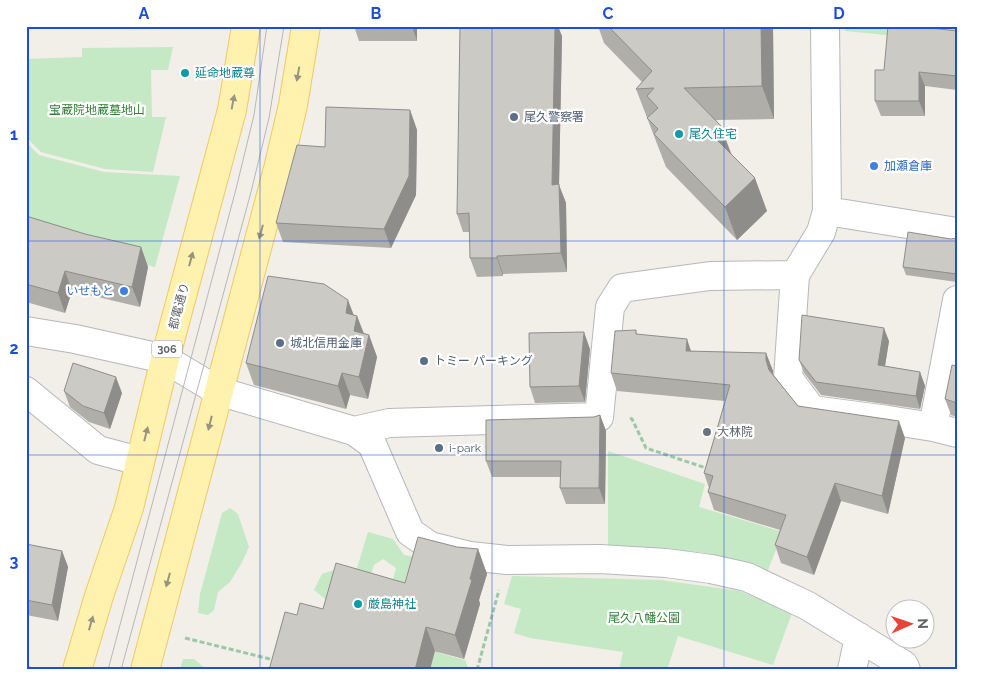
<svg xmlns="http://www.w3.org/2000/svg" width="983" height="696" font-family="Raleway,'Noto Sans JP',sans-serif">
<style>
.green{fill:#c5e8c5}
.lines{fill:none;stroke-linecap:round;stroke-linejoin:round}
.minor-casing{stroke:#b5b8bc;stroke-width:30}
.major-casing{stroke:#f2c960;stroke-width:30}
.path{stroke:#9cc7a9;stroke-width:3;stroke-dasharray:5 2.5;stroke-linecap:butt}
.minor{stroke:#fff;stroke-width:28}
.major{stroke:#fff2af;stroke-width:28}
.tram{stroke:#b6b7b8;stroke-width:1}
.wall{fill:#afaea9}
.shaded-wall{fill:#8f8d8a}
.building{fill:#cccac5;stroke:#8f8d8a}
.oneway{fill:#979581}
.grid{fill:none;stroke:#1d4ed8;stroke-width:1;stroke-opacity:0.55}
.culture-dot{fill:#0f9aa8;stroke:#fff;stroke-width:2}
.service-dot{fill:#5c6f8a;stroke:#fff;stroke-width:2}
.shop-dot{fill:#3f7fe0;stroke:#fff;stroke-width:2}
.worship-dot{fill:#6b7280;stroke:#fff;stroke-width:2}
.labels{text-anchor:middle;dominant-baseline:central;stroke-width:4.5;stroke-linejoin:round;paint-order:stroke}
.shield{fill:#fff;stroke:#8f9295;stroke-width:1}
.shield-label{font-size:11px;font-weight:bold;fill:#5f6368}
.culture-label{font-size:12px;fill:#0d838f;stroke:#fff;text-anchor:start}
.park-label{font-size:12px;fill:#348238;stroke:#fff}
.service-label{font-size:12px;fill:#4e5e75;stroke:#fff;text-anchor:start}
.shop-label{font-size:12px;fill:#366cbe;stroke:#fff;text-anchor:start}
.street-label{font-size:12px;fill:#5f6368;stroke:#fff}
.worship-label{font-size:12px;fill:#5b616d;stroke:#fff;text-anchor:start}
.neatline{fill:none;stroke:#1d4ed8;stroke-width:2}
.grid-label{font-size:16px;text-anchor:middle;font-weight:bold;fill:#1d4ed8}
</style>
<rect width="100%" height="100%" fill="#f1efe8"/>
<!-- green -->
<path class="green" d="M845 26H957V42L845 31Z
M173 47 168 70H151L152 117H166L153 172 105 169 41 152 26 137V59L82 57V48Z
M26 142 39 155 104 172 180 176 155 267 26 231Z
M608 451 705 484 699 507 783 532 768 570 701 552 608 547Z
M230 508 238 514 249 547 241 564 230 582 218 592 214 610 208 615 198 613 200 594 222 513Z
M368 532 393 539 404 555 423 559 416 586 390 590 396 568 383 559 374 565 367 587 336 597 325 599 314 590 322 574 337 569 357 568Z
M512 576 661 580 740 591 792 613 773 665 678 636 667 670H619L623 652 530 638 514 633 521 609 504 604Z
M357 632 439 650V653L465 660 469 670H407Z
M183 659H194L207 670H180Z"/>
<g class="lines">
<!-- minor casing -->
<g class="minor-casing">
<path id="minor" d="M827 211 957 232
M795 275 788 378 812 410 888 420 933 427 957 433
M26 331 75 339 165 359 218 391 354 431 372 444 410 532 430 546 470 556 507 560 600 559 666 563 711 569 747 577 808 606 904 665 906 670
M26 391 98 450 139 461
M933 427 957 300
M354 431 389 423 599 417 610 307 622 288 710 276 795 275 821 232 827 211 825 26
M852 670 859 637"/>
</g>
<!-- major casing -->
<g class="major-casing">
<path id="major" d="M77 670 99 596 129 508 165 359 232 110 246 26
M145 670 279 165 293 105 306 26"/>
</g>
<!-- path -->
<path class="path" d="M630 418 632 419 646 448 709 469
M185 638 274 660
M477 670 499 590"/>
<!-- minor -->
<use href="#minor" class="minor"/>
<!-- major -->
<use href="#major" class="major"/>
<!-- tram -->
<path class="tram" d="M108 670 236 189 254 115 267 26
M121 670 251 192 269 118 284 26"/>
</g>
<!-- wall -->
<path class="wall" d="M354 26H417V41H359Z
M598 26H773L774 119 716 120 732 155 767 211 737 240 666 167 636 89 642 82 604 43Z
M957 31V90L925 86V116H881L875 101 884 70Z
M562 36 559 185 566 203 567 272 503 274V276L477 277 470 258V232H463L457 214Z
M410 110 417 130 416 195 391 248 283 242 276 223Z
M26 216 85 234 141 247 148 267 140 307 72 291 65 313 26 302Z
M957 238V282L906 275 903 267 951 239Z
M354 315 357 316 364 333 369 335 377 357 368 399 350 395 346 409 254 385 246 363Z
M636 330 637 334 691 351 766 353 773 371V374L798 406 905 438 888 514 841 501 814 575 781 563 775 545 780 530 714 510 708 492 709 488 704 473 725 401 617 391 611 373Z
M889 341 885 366 920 372 925 386 920 409 821 395 804 373 799 360Z
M590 349 585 402 535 403 530 387Z
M957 366V417L951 415 945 399Z
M64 391 122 393 110 429 89 422 70 407Z
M600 415 606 431 605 504H566L560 488V477H492L486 461 594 417Z
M26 544 62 551 68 567 58 621 26 615Z
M457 547 478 549 487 574 479 600 480 604 464 659 297 615 323 609 405 583Z"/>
<!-- shaded-wall -->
<path class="shaded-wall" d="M412 26H417V41Z
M555 26H558L562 36 559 185 566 203 567 272 561 253 552 185Z
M761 26H773L774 119 762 86Z
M919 72 925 86V116L919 101Z
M410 110 417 130 416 195 391 248 384 229Z
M721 126 733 159 712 135Z
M755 178 767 211 737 240 725 207Z
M141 247 148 267 140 307 132 287Z
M497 256 503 274V276L497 258Z
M65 271 72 291 65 313 58 293Z
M348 300 356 321 357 316 365 338 362 354 346 313Z
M884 328 889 341 883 378 878 365Z
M584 332 590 349 585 402 579 386Z
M369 335 377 357 368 399 359 377Z
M687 339 693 357 686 351Z
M766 353 773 371 772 378 766 360Z
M920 372 925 386 920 409 916 396Z
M342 373 350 395 346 409 338 386Z
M116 377 122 393 110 429 104 413Z
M600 415 606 431 605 504 599 488Z
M899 421 905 438 888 514 882 496Z
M835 483 841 501 814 575 807 557Z
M478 549 487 574 479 600 480 604 464 659 455 635Z
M62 551 68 567 58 621 52 605Z
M426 627 435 651 430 670H415Z"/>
<!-- building -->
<path class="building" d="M460 26H555L552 185 559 184 561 253 497 256V258H470L469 213 457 214Z
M608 26H761L762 86 684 88 721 126 712 135 755 178 725 207 654 134 658 129 647 118 658 108 647 96 654 88 636 89 652 71Z
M888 26H913L957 31V76L919 72V101H875V70H884Z
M326 107 410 110 409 176 384 229 276 223 297 145 325 147Z
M26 216 85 234 141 247 132 287 65 271 58 293 26 284Z
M908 232 951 239 957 238V274L903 267Z
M268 276 324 284 348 300 346 313 357 316 354 331 369 335 359 377 342 373 338 386 246 363Z
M802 315 884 328 878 365 920 372 916 396 816 382 799 360Z
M636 330V334L687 339 686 351 766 353V360L769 370 798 406 899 421 882 496 835 483 807 557 775 545 786 515 708 492 713 476 704 473 730 385 611 373 615 331Z
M584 332 579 386 530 387 529 333Z
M73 363 116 377 104 413 83 406 64 391Z
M952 365 957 366V403L945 399Z
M600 415 599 488H560L561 461H486V420L594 417Z
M418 537 457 547 478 549 470 579 472 580 455 635 426 627 415 670H269L285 612 297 615 300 603 323 609 336 563 405 583Z
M26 544 62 551 52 605 26 600Z
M26 666 33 668V670H26Z"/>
<!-- one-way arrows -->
<defs><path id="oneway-solid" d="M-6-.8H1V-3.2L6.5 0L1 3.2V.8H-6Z" transform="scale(1.25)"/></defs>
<g class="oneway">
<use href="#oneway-solid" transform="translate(298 74) rotate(100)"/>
<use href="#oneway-solid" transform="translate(233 102) rotate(-79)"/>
<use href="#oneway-solid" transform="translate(261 232) rotate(105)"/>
<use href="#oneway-solid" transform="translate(191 259) rotate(-75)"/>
<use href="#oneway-solid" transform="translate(210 423) rotate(104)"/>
<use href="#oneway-solid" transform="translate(146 434) rotate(-76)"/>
<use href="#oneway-solid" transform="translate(168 580) rotate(105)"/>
<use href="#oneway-solid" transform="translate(91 623) rotate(-74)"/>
</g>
<!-- grid -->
<path class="grid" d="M260 26V670M492 26V670M724 26V670M26 241H957M26 455H957"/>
<!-- markers -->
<g class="culture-dot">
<circle cx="185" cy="73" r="5"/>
<circle cx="679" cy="134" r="5"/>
<circle cx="358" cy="604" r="5"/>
</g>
<g class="service-dot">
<circle cx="514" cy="117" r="5"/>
<circle cx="280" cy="343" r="5"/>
<circle cx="424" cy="361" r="5"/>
<circle cx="439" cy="448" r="5"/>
</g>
<g class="shop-dot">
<circle cx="874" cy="166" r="5"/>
<circle cx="124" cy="291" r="5"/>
</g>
<circle class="worship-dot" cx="707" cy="432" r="5"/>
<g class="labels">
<!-- shield labels -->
<rect class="shield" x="152" y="340.5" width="30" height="17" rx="4"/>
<g class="shield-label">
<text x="167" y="349">306</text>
</g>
<!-- culture labels -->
<g class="culture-label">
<text x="195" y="73">延命地蔵尊</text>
<text x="689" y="134">尾久住宅</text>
<text x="368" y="604">厳島神社</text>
</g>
<!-- park labels -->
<g class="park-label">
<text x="97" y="110">宝蔵院地蔵墓地山</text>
<text x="644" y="618">尾久八幡公園</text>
</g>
<!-- service labels -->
<g class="service-label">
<text x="524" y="117">尾久警察署</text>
<text x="290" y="343">城北信用金庫</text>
<text x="434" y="361">トミー パーキング</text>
<text x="449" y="448">i-park</text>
</g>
<!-- shop labels -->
<g class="shop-label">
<text x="884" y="166">加瀬倉庫</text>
<text x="114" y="291" text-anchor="end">いせもと</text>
</g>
<!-- street labels -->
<g class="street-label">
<text transform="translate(179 306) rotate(-75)">都電通り</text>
</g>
<!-- worship labels -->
<g class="worship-label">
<text x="717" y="432">大林院</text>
</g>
</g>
<!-- border -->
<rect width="983" height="696" fill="none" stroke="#ffffff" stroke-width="55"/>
<!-- north arrow -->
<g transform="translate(910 624) rotate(88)"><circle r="24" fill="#ffffff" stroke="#bfc1c3"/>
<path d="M0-4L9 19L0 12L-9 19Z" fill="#ea4335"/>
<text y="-8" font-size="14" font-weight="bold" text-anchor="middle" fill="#5f6368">N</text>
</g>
<rect x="28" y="28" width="928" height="640" class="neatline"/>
<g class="grid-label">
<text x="144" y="19">A</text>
<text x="376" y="19">B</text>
<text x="608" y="19">C</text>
<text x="839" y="19">D</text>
<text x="14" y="140">1</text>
<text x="14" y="354">2</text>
<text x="14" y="567">3</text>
</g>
</svg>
